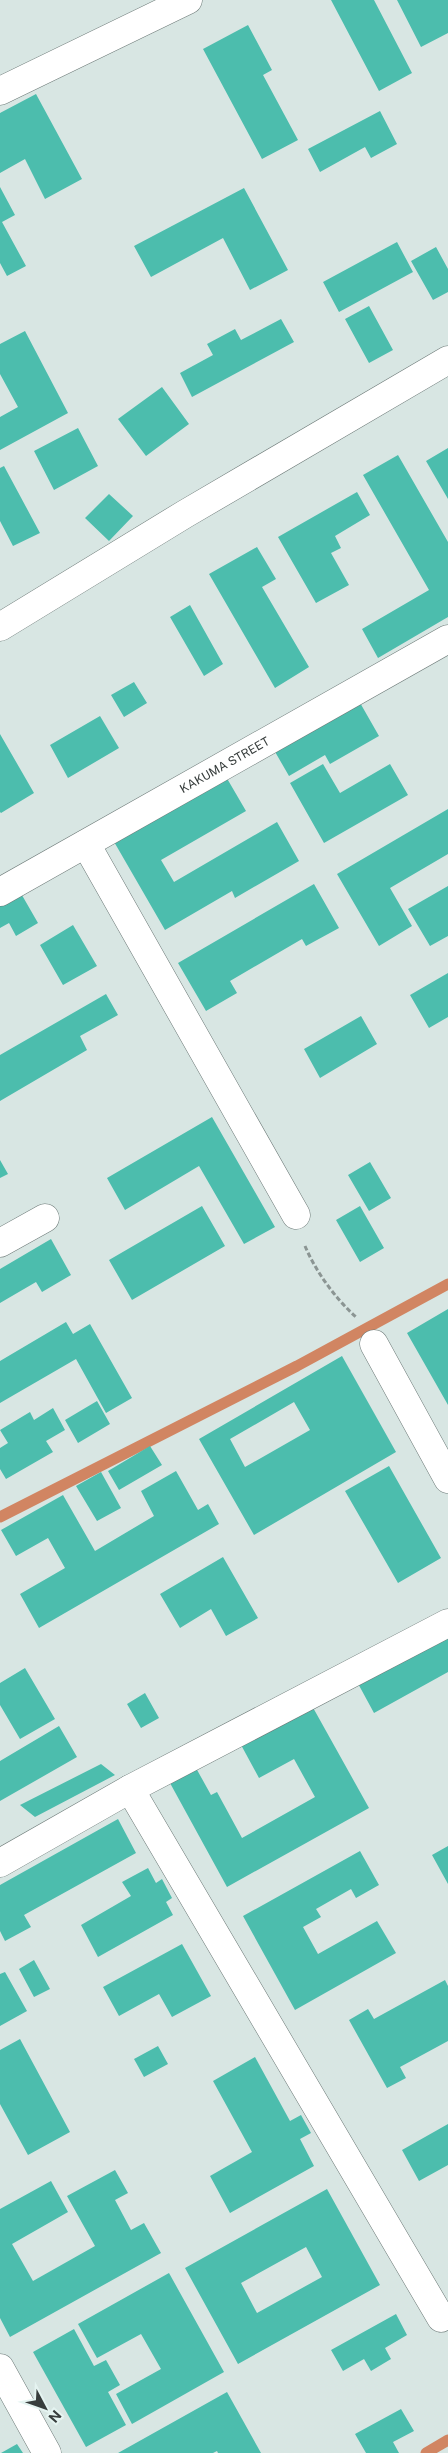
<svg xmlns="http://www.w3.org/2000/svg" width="448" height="2453" font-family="'Public Sans',sans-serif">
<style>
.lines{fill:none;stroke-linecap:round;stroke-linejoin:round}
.stream{stroke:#d18562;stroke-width:11}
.building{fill:#4cbdad;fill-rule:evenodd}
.minor-casing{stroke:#6d7a78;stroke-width:29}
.path{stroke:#8b9593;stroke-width:3;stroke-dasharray:5 2.5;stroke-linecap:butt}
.minor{stroke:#fff;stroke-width:28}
.labels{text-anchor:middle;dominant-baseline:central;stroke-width:5;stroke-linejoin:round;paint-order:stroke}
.street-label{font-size:12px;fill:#373d3c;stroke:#e5f4f1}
</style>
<rect width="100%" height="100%" fill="#d8e6e3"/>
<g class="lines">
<!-- stream -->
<path class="stream" d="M0 1517 297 1366 448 1284
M426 2453 448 2440"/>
</g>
<!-- building -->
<path class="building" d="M331 0H374L412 73 379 91Z
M397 0H448V33L421 47Z
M248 25 272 70 263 75 298 140 262 159 203 49Z
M36 94 82 179 45 199 25 159 0 173V113Z
M380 111 397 144 371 158 365 147 320 172 308 149Z
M0 187 15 215 2 222 26 266 7 276 0 263Z
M244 188 288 270 250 290 223 238 151 277 134 246Z
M397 242 413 272 339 312 323 282Z
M436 247 448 269V292L433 300 411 261Z
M369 306 393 350 369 363 345 319Z
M281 319 294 342 192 397 180 373 213 355 207 344 235 329 241 340Z
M25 331 68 413 0 450V417L18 407 0 374V344Z
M162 387 189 424 146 456 118 419Z
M78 428 98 466 54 490 34 451Z
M448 448V499L426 461Z
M398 455 448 542V617L378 658 362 629 429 590 363 475Z
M4 466 40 533 13 546 0 521V468Z
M357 492 370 515 335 536 341 548 331 553 349 585 316 603 278 537Z
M109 494 133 516 109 541 85 518Z
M257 547 276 579 262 587 309 667 275 688 209 574Z
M190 605 223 664 204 676 170 617Z
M134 682 147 703 124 717 111 695Z
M359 701 379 736 330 764 325 755 289 776 274 750Z
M100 716 119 748 68 778 50 745Z
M0 734 34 793 1 813 0 812Z
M323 764 340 793 390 764 408 795 324 843 290 783Z
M225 775 246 811 161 860 174 882 277 822 299 861 235 898 232 891 165 930 113 840Z
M448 809V854L390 888 412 926 379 946 337 874Z
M314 884 339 928 306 946 302 939 230 981 237 993 206 1011 178 963Z
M448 886V936L430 946 408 909Z
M19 890 38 923 16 936 9 923 0 928V900Z
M73 925 97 966 63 985 40 945Z
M448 973V1017L429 1028 410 995Z
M106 994 118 1015 80 1036 87 1050 0 1101V1055Z
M361 1016 377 1044 320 1078 304 1049Z
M212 1117 275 1227 244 1244 199 1166 125 1210 107 1178Z
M0 1160 8 1174 0 1178Z
M370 1162 391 1198 369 1211 348 1175Z
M202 1206 225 1246 132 1300 109 1260Z
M360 1206 384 1248 360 1262 336 1220Z
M51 1239 71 1275 42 1292 36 1282 0 1303V1269Z
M448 1309V1405L407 1333Z
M66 1322 73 1334 90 1324 132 1398 106 1413 76 1359 0 1403V1361Z
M342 1356 396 1452 254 1535 199 1439ZM294 1402 310 1430 245 1467 230 1439Z
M97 1401 110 1424 78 1443 65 1420Z
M53 1408 65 1430 46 1441 53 1452 6 1479 0 1469V1448L8 1443 0 1430 30 1412 34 1420Z
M150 1446 162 1465 119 1490 108 1471Z
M389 1466 441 1558 398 1583 345 1491Z
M176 1471 198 1510 208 1504 219 1524 39 1628 20 1594 65 1568 48 1538 16 1556 1 1530 63 1495 95 1551 154 1516 141 1491Z
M101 1472 121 1508 97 1521 76 1486Z
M223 1557 258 1618 226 1636 211 1609 180 1628 160 1594Z
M448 1626V1672L374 1713 355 1678Z
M25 1668 55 1719 20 1739 0 1705V1683Z
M145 1693 159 1718 141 1728 127 1704Z
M311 1704 369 1808 227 1887 170 1783 196 1768 211 1795 217 1792 242 1838 315 1797 294 1759 259 1778 240 1743Z
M59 1726 77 1757 0 1801V1761Z
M101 1764 115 1775 35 1817 20 1805Z
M118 1819 136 1853 24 1915 31 1927 5 1941 0 1931V1885Z
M448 1846V1884L432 1855Z
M360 1851 379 1885 356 1898 351 1889 316 1909 321 1917 303 1927 318 1954 377 1921 396 1953 295 2010 243 1916Z
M148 1868 156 1883 162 1879 172 1898 166 1902 173 1915 98 1957 81 1925 131 1896 122 1882Z
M182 1944 211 1996 172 2017 159 1994 119 2016 103 1987Z
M34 1960 50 1989 34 1997 19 1969Z
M5 1972 27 2011 0 2026V1974Z
M445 1980 448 1986V2041L400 2067 406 2078 387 2088 349 2020 368 2009 374 2019Z
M20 2039 70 2132 28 2155 0 2104V2050Z
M158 2046 168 2064 144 2077 134 2059Z
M255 2057 290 2121 301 2115 311 2133 300 2139 314 2166 230 2213 210 2176 252 2152 213 2081Z
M448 2124V2165L419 2181 402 2150Z
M115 2170 128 2193 115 2200 131 2230 144 2223 161 2253 10 2337 0 2318V2209L51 2181 68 2212 12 2244 33 2281 95 2246 67 2196Z
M327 2189 380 2285 238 2364 185 2268ZM306 2247 322 2277 257 2313 241 2283Z
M169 2273 224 2372 132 2424 116 2394 161 2369 141 2334 97 2358 78 2324Z
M396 2314 407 2335 385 2348 391 2359 371 2371 364 2359 343 2371 331 2350Z
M74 2329 94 2366 106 2360 120 2385 108 2392 126 2425 86 2447 33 2352Z
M227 2392 261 2453H218L217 2451 213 2453H118Z
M401 2409 414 2431 393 2442 399 2453H366L355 2434Z
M17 2444 23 2453H1Z"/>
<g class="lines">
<!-- minor casing -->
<g class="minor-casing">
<g id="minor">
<path d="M0 91 188 0"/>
<path d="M0 627 185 514 448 360"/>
<path d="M86 844 296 1215"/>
<path id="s1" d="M0 892 448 639"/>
<path d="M0 1243 45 1218"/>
<path d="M374 1344 448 1479"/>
<path d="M130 1789 441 2318"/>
<path d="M0 1863 130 1789 448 1623"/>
<path d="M0 2368 47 2453"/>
</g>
</g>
<!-- path -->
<path class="path" d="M305 1246C316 1272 335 1298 356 1317"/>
<!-- minor -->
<use href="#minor" class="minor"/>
</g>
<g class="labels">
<!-- street labels -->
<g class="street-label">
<text stroke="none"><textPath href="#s1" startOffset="258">KAKUMA STREET</textPath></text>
</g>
</g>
<!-- north arrow -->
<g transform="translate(45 2408) rotate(131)" stroke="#e5f4f1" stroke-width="4" paint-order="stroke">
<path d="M0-4L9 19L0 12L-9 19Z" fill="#373d3c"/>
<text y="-8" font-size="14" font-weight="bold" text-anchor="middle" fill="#373d3c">N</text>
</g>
</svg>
